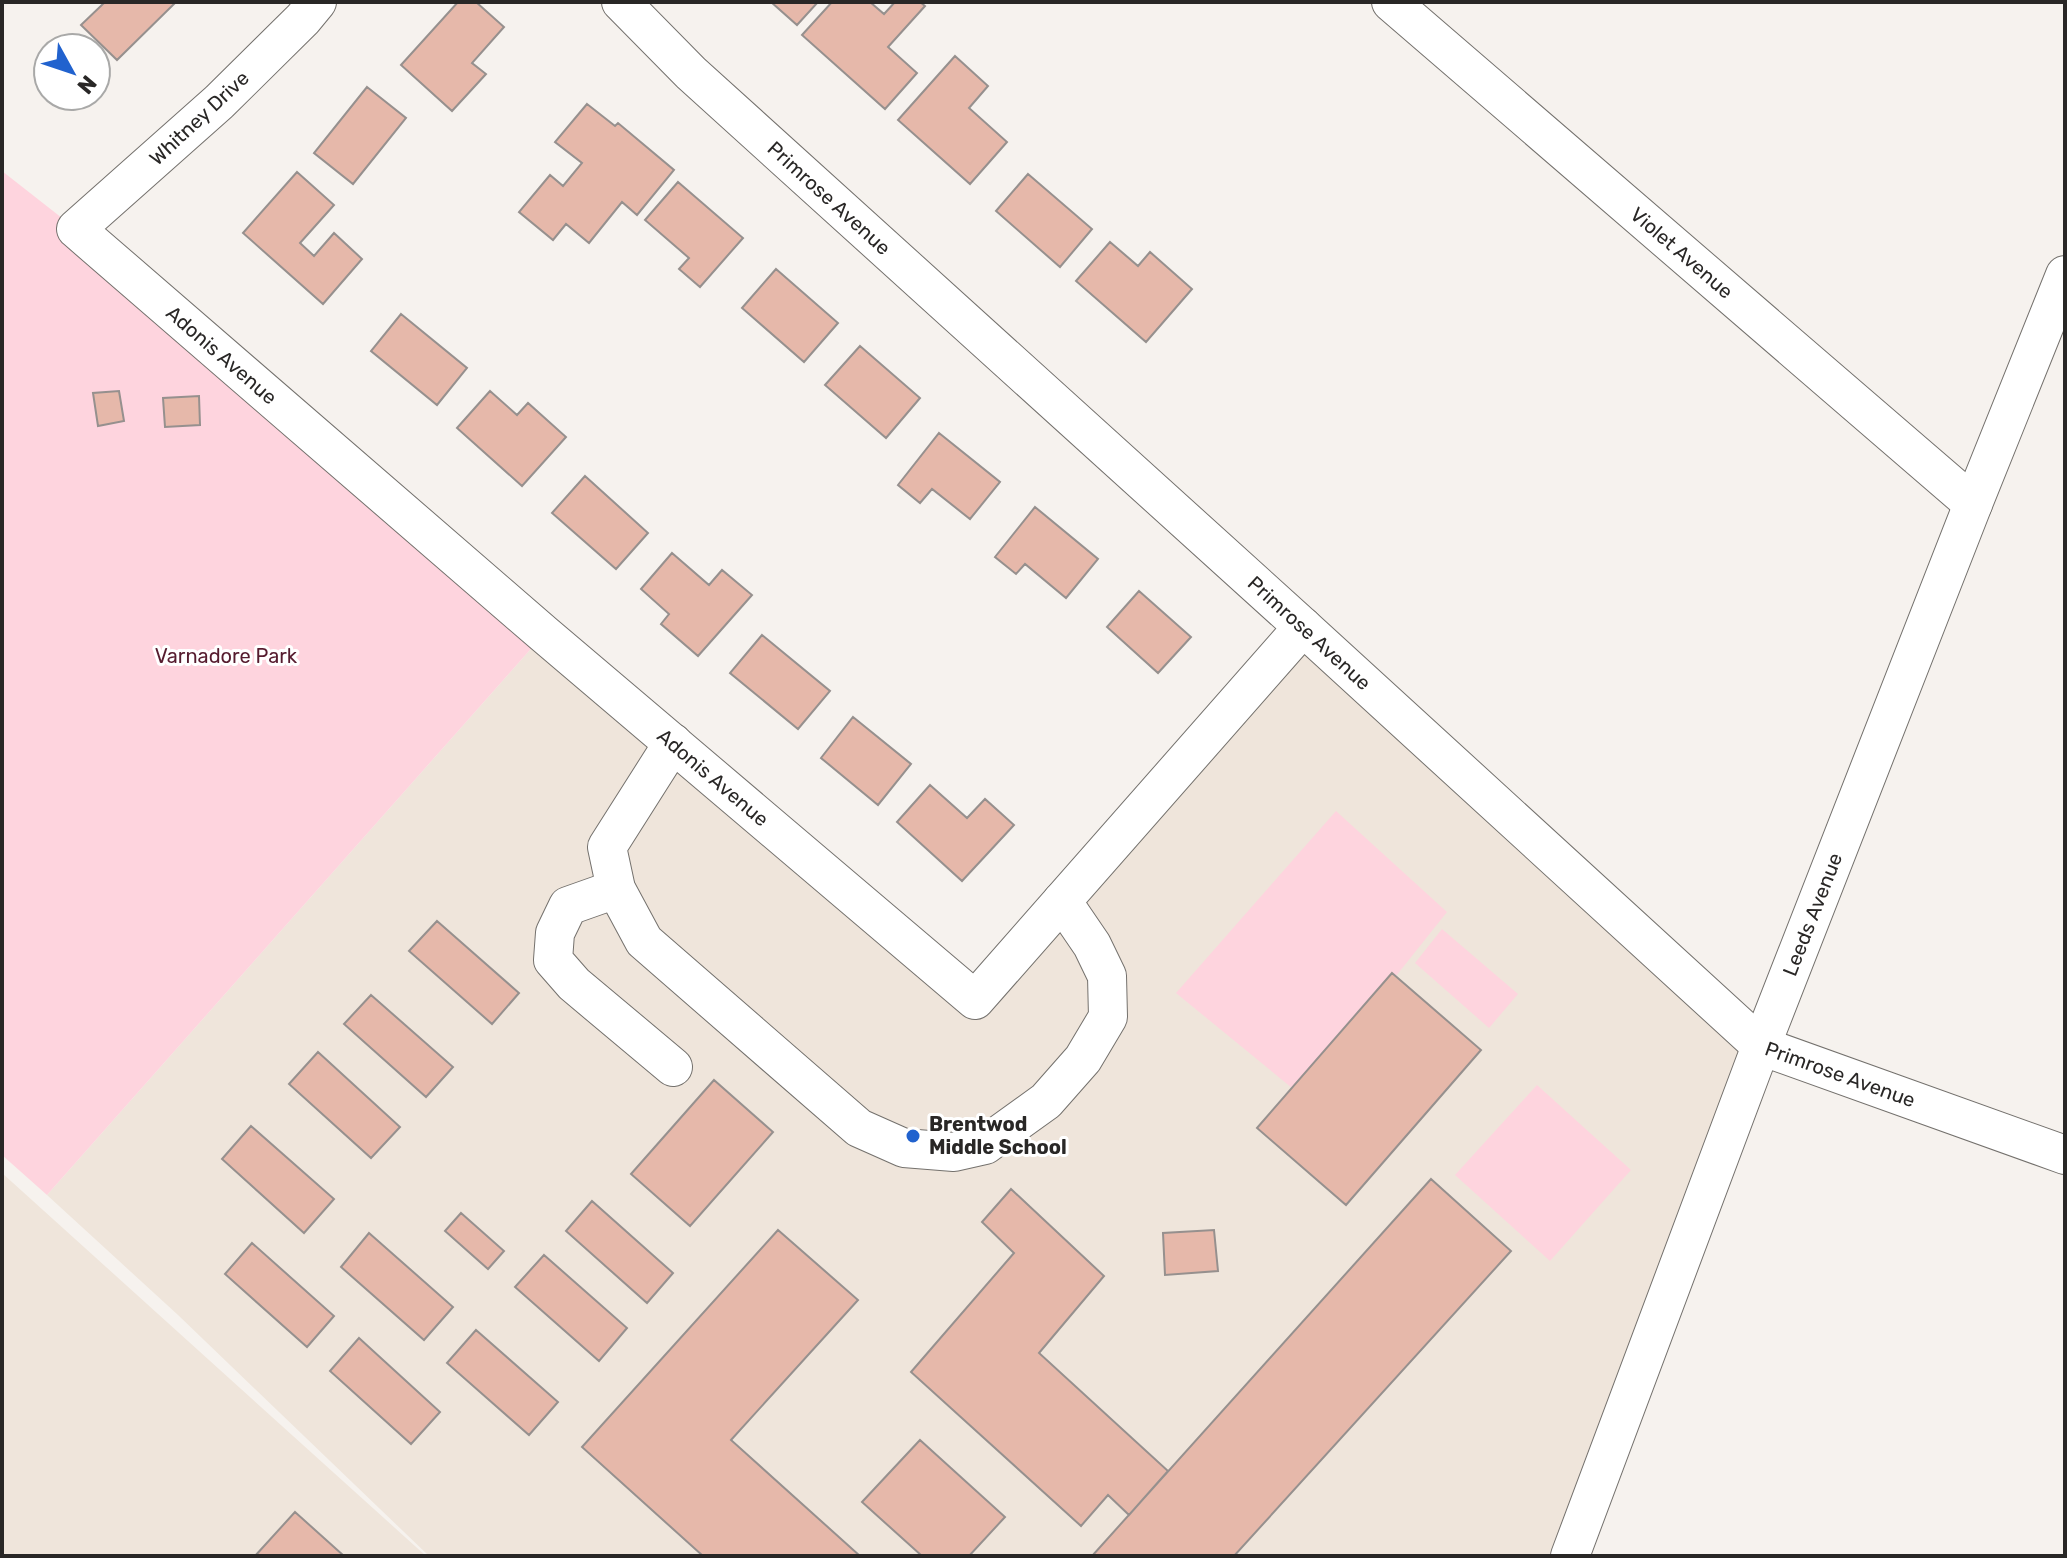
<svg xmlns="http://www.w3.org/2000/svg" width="2067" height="1558" font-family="Rubik,sans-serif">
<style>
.built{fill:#efe5db}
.green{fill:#fed4de}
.building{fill:#e6b8aa;stroke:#96908e;stroke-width:2}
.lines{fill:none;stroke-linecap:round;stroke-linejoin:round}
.minor-casing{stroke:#74716d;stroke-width:40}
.minor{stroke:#fff;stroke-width:38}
.poi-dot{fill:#2162ce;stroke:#fff;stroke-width:3}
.labels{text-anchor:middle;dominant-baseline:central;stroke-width:6;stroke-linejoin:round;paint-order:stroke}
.street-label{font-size:20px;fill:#292726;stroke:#fff}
.park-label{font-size:20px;fill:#561c2f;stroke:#fff}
.poi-label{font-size:20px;font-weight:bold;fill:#292726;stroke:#fff;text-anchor:start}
</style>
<rect width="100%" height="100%" fill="#f6f2ee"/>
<!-- built -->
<path class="built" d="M1303 627 1761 1046 1570 1556H429L178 1315 47 1195 544 634 974 1000Z
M2 1173 426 1556H2Z"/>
<!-- green -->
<path class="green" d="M2 171 76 229 544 634 47 1195 2 1155Z
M1336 811 1447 912 1396 976 1391 973 1292 1088 1176 993Z
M1442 929 1518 994 1489 1028 1415 963Z
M1537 1085 1631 1170 1550 1261 1455 1175Z"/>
<!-- building -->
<path class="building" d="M105 2H176L117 60 81 25Z
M458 2H476L504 27 472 63 486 74 452 111 401 65Z
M771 2H818L797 25Z
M832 2H870L884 14 895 2H920L925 6 888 47 917 73 885 109 802 35Z
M955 56 988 86 969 108 1007 142 970 184 898 120Z
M367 87 406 118 353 184 314 153Z
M587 104 615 126 618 123 674 170 637 215 622 202 589 243 566 224 553 240 519 212 550 175 563 186 582 163 555 142Z
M297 172 334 205 300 243 314 256 334 233 362 259 323 304 243 233Z
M1028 174 1092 229 1060 267 996 211Z
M678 182 743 238 700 287 679 269 689 258 645 220Z
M1110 242 1138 266 1150 252 1192 289 1146 342 1076 281Z
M776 269 838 323 804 362 742 308Z
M401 314 467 368 437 405 371 351Z
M860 346 920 398 886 438 825 385Z
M119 391 124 421 98 426 93 393Z
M490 391 517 415 528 403 566 437 522 486 457 428Z
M199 396 200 425 165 427 163 398Z
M939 433 1000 482 970 519 932 489 920 503 898 485Z
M585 476 648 533 616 569 552 513Z
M1035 507 1098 559 1066 598 1025 564 1016 574 995 557Z
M672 553 709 585 722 570 752 595 698 656 661 624 669 614 641 589Z
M1139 591 1191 637 1158 673 1107 627Z
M762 635 830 691 798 729 730 673Z
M853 717 911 764 878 805 821 758Z
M930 785 967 818 985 799 1014 825 962 881 897 822Z
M437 921 519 993 492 1024 409 951Z
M1392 973 1481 1050 1346 1205 1257 1128Z
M371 995 453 1067 426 1097 344 1024Z
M318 1052 400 1127 371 1158 289 1084Z
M714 1080 773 1132 690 1226 631 1174Z
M251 1126 334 1199 304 1233 222 1159Z
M1431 1179 1511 1251 1234 1556H1092Z
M1011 1189 1104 1276 1039 1353 1168 1471 1129 1515 1108 1495 1081 1526 911 1372 1014 1253 982 1222Z
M592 1201 673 1273 647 1303 566 1231Z
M461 1213 504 1251 488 1269 445 1231Z
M778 1230 858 1300 731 1440 860 1556H703L582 1447Z
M1214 1230 1218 1271 1165 1275 1163 1233Z
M369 1233 453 1307 424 1340 341 1267Z
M252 1243 334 1316 307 1347 225 1274Z
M544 1255 627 1328 599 1361 515 1287Z
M476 1330 558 1402 529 1435 447 1363Z
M359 1338 440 1412 411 1444 330 1371Z
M920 1440 1005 1517 969 1556H922L862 1502Z
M295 1512 344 1556H255Z"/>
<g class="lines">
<!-- minor casing -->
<g class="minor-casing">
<g id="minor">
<path id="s1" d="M317 2 303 19 219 102 76 229 544 634 975 1000 1303 627"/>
<path id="s2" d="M621 2 691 73 1303 627 1761 1046 2065 1155"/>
<path id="s3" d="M1391 2 1973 504"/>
<path d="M673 743 607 847 616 889 644 941 859 1128 904 1148 954 1152 985 1145 1046 1101 1083 1059 1108 1017 1107 976 1092 945 1062 901"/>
<path d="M616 889 568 906 555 933 553 960 574 984 673 1067"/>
<path id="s4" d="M1570 1556 1761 1046 1973 504 2065 275"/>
</g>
</g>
<!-- minor -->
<use href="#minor" class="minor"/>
</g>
<!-- markers -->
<circle class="poi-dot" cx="913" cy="1136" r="8"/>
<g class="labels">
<!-- street labels -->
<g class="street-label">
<text transform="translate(199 118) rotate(-43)">Whitney Drive</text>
<text stroke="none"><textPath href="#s2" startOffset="286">Primrose Avenue</textPath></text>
<text stroke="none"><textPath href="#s3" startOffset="384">Violet Avenue</textPath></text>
<text stroke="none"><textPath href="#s1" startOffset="524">Adonis Avenue</textPath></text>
<text stroke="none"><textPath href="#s2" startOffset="934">Primrose Avenue</textPath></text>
<text stroke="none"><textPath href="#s1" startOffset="1172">Adonis Avenue</textPath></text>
<text stroke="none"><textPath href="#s4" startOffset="686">Leeds Avenue</textPath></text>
<text stroke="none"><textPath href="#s2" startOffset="1630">Primrose Avenue</textPath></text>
</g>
<!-- park labels -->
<g class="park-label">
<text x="226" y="656">Varnadore Park</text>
</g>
<!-- poi labels -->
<g class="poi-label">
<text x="929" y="1124">Brentwod<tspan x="929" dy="23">Middle School</tspan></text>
</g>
</g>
<!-- border -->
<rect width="2067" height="1558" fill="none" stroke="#292726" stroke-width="8"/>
<!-- north arrow -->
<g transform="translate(72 72) rotate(130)"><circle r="38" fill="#ffffff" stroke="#a9a9a8" stroke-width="2"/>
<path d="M0-6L14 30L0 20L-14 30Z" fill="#2162ce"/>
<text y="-12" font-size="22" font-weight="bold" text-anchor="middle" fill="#292726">N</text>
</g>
</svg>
